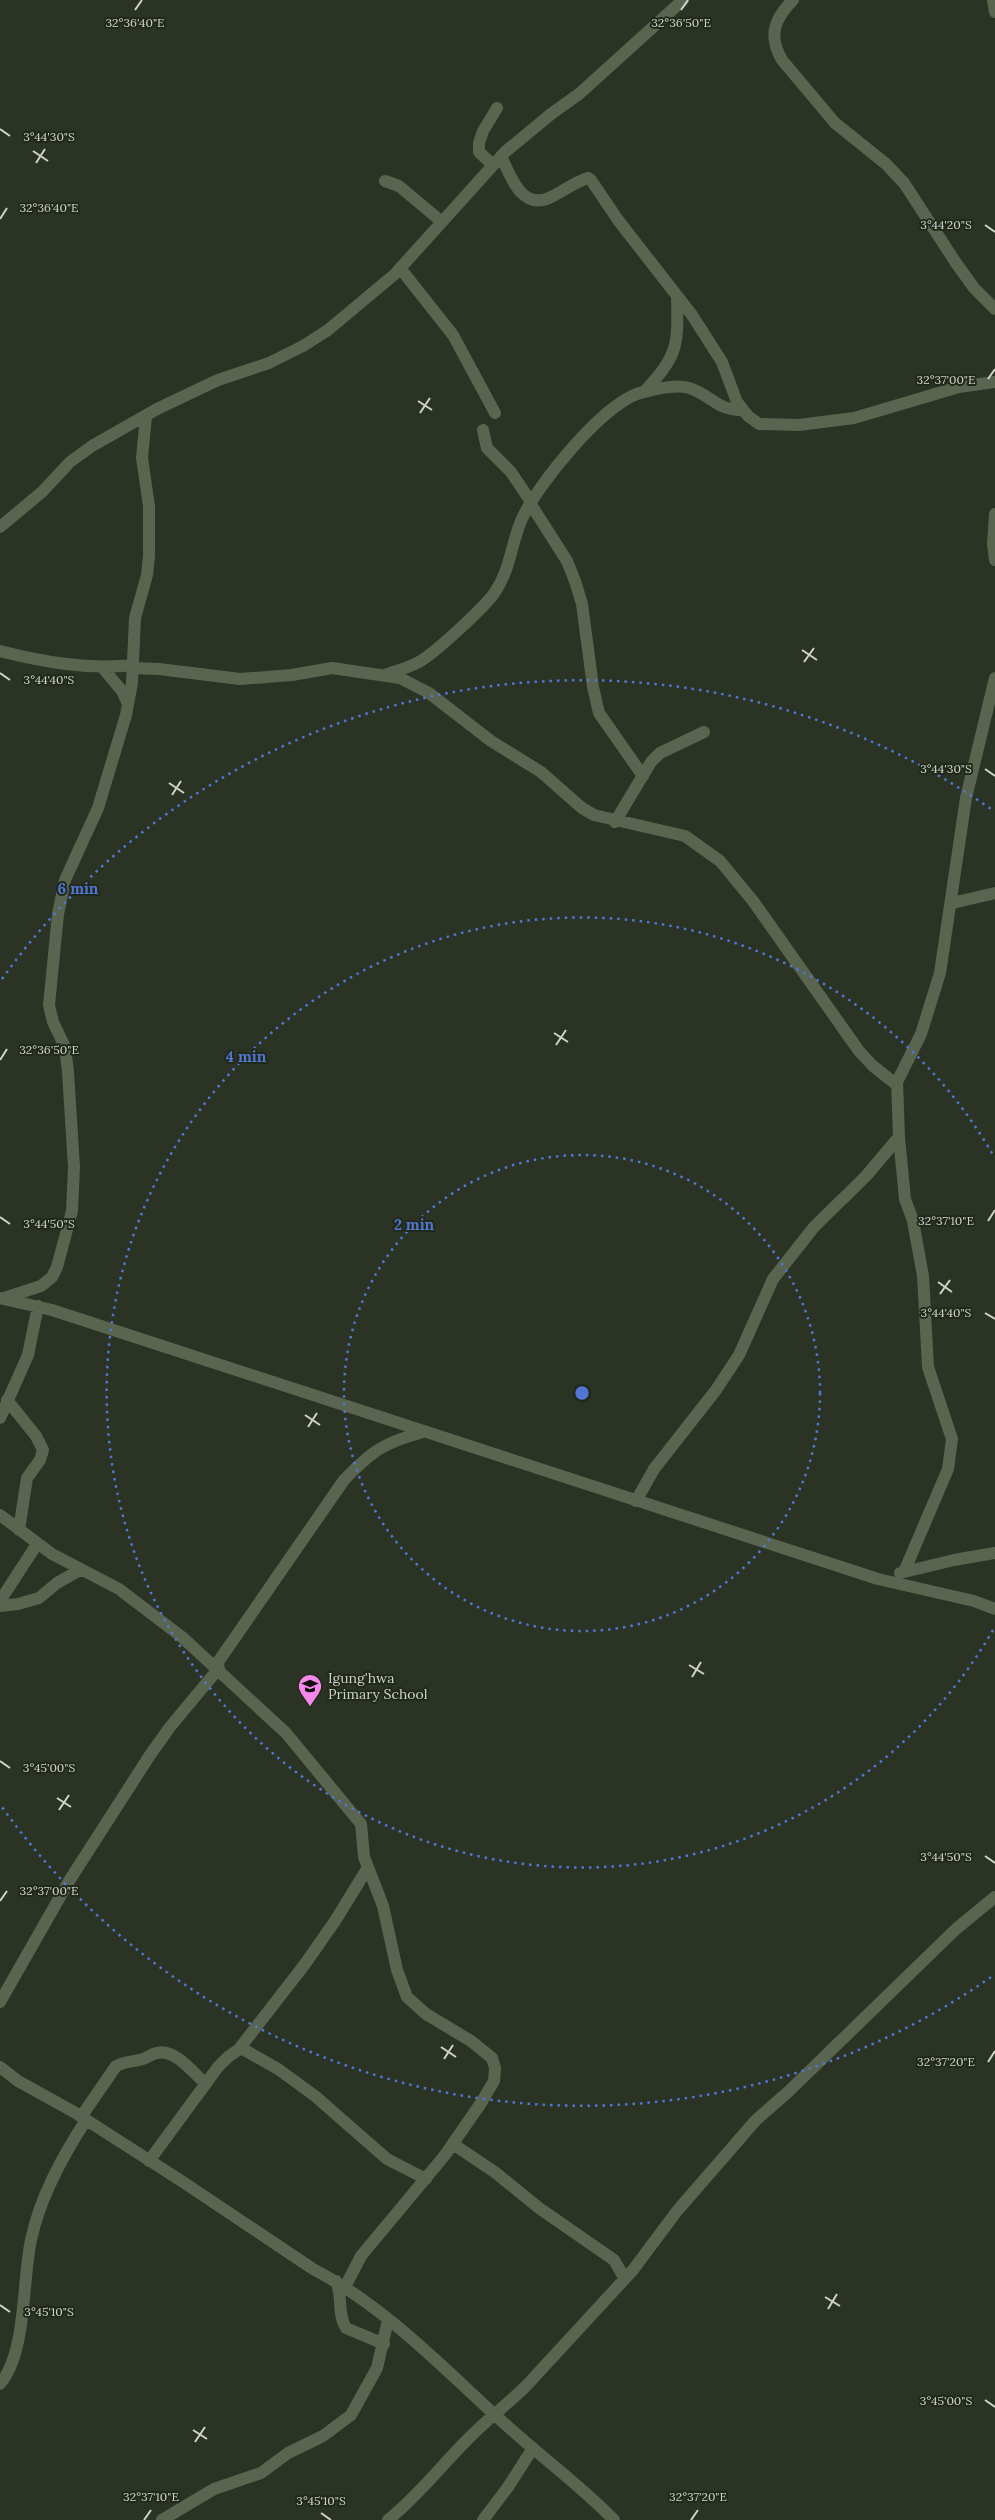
<svg xmlns="http://www.w3.org/2000/svg" width="995" height="2520" font-family="Lora,serif">
<style>
.lines{fill:none;stroke-linecap:round;stroke-linejoin:round}
.street{stroke:#5a6550;stroke-width:12}
.ticks{fill:none;stroke:#cfd4cb;stroke-width:2}
.ring{fill:none;stroke:#5276d4;stroke-width:2.5;stroke-dasharray:2.5 5}
.labels{text-anchor:middle;dominant-baseline:central;stroke-width:4;stroke-linejoin:round;paint-order:stroke}
.poi-label{font-size:14px;fill:#cfd4cb;stroke:#21291b;text-anchor:start}
.ticks-label{font-size:12px;text-anchor:middle;fill:#cfd4cb;stroke:#21291b;stroke-width:4;stroke-linejoin:round;paint-order:stroke}
.centre{fill:#5276d4;stroke:#21291b;stroke-width:2.5}
.ring-label{font-size:15px;text-anchor:middle;font-weight:bold;fill:#5276d4;stroke:#21291b;stroke-width:4;stroke-linejoin:round;paint-order:stroke}
</style>
<rect width="100%" height="100%" fill="#2b3325"/>
<g class="lines">
<!-- street -->
<path class="street" d="M793 0C774 19 768 36 782 60L835 123 886 164 904 183 956 263 974 288 995 309
M993 0 995 12
M501 156C511 178 523 213 553 196 565 190 575 182 588 178L591 180 618 220 692 315 722 362 737 402 748 416 759 424 799 425 854 418 959 387 995 382
M493 165 479 152V143L483 131 497 108
M385 181 399 186 442 222
M400 268 453 335 495 413
M645 391C679 354 678 345 677 296
M483 430 487 448 511 472 531 502
M530 503 567 561 575 581 582 604 593 687 599 713 643 776
M995 514 993 544 995 560
M0 527 42 492 70 462 92 446 157 409 218 380 269 363 303 346 328 330 395 274 505 152 551 114 579 94 683 0
M0 651C44 662 88 670 133 665
M102 667 122 691 128 704
M133 668 159 669 240 679 292 675 332 668 400 678 429 693 491 741 541 772 582 808 594 815 685 836 720 861 753 901 859 1051 873 1066 897 1085
M385 675C395 671 407 668 417 663 432 656 486 606 495 592 510 570 511 545 521 521 535 487 607 398 644 392 657 389 676 384 689 388 710 394 719 412 743 410
M615 822 651 762 660 753 704 732
M952 903 995 893
M0 1298 52 1310 878 1579 974 1601 995 1609
M4 1298 41 1286 52 1277 57 1267 72 1211 74 1167 68 1072 65 1047 53 1022 49 1005 58 914 65 880 98 808 126 715 132 683 135 618 147 575 149 556V506L142 458 146 416
M7 1400 36 1436 43 1450 40 1460 27 1478 19 1530
M0 1418 28 1355 38 1306
M636 1501 654 1469 716 1390 739 1355 773 1279 814 1227 866 1176 899 1137
M0 1515 52 1554 119 1589 182 1637 286 1733 361 1824 364 1857 383 1906 397 1970 407 1997 426 2014 471 2041 492 2058 495 2068 494 2081 481 2103 445 2155 361 2256 345 2287
M904 1572 948 1469 952 1439 928 1367 923 1276 913 1221 905 1199 899 1137 897 1082 921 1034 940 973 966 798 995 678
M900 1573 954 1560 995 1553
M0 1601 37 1544
M0 1606 18 1604 39 1598 57 1583 80 1570
M216 1665 344 1480C372 1451 383 1443 423 1432
M0 2002 69 1881 150 1755 170 1727 219 1668
M239 2049 305 1964 335 1921 367 1869
M0 2067 18 2081 74 2112 183 2182 313 2269C386 2307 444 2369 505 2424 541 2457 580 2485 614 2520
M81 2117 116 2066C124 2062 130 2062 139 2060 146 2059 151 2054 157 2053 175 2048 194 2074 206 2084
M453 2144 496 2173 539 2208 614 2260 625 2279
M149 2161 218 2067 228 2057 241 2048 278 2069 315 2096 387 2159 426 2179
M336 2281C343 2296 337 2315 346 2328L384 2344
M0 2384C27 2352 22 2281 31 2240 40 2197 62 2157 86 2120
M162 2520 214 2489 261 2473 288 2453 323 2436 351 2415 377 2368 388 2320
M388 2520C418 2496 440 2467 467 2440 486 2420 507 2405 527 2385L633 2270 677 2211 756 2120 788 2092 956 1929 995 1897
M483 2520 508 2487 533 2448"/>
</g>
<!-- ticks -->
<path class="ticks" d="M135 10 142 0M681 10 688 0M0 129 10 136M33 151 48 161M36 163 45 149M0 219 7 208M985 225 995 232M988 379 995 369M418 401 432 410M420 413 430 398M802 650 817 660M804 662 814 648M0 673 10 680M985 769 995 776M169 783 184 793M172 795 181 781M554 1033 568 1042M556 1045 566 1030M0 1060 7 1049M0 1217 10 1224M988 1221 995 1210M938 1282 952 1292M940 1294 950 1280M985 1313 995 1319M305 1415 320 1425M308 1427 317 1413M689 1665 704 1674M692 1677 701 1662M0 1761 10 1768M57 1798 71 1807M59 1810 69 1795M985 1856 995 1863M0 1901 7 1891M441 2047 456 2057M444 2059 453 2045M988 2062 995 2051M825 2297 840 2306M0 2305 10 2312M828 2309 837 2294M985 2400 995 2407M193 2430 207 2439M195 2442 205 2427M321 2513 331 2520M144 2520 151 2510M691 2520 698 2510"/>
<!-- distance rings -->
<g class="ring">
<circle cx="582" cy="1393" r="238"/>
<path d="M993 1630A475 475 0 1 1 993 1155"/>
<path d="M991 1977A713 713 0 0 1 2 1807M2 979A713 713 0 0 1 991 809"/>
</g>
<!-- icons -->
<defs>
<g id="school-pin" transform="scale(1.25)"><path d="M0 17L-7.5 6A9.5 9.5 0 1 1 7.5 6Z" fill="#f788eb" stroke="#21291b"/><path d="M0-5L7-2L0 1L-7-2ZM-4 1L0 2.5L4 1V4Q0 6-4 4Z" fill="#111"/></g>
</defs>
<g fill-rule="evenodd">
<use href="#school-pin" x="310" y="1686"/>
</g>
<g class="labels">
<!-- poi labels -->
<g class="poi-label">
<text x="328" y="1678">Igung'hwa<tspan x="328" dy="16">Primary School</tspan></text>
</g>
</g>
<g class="ticks-label">
<text x="135" y="27">32°36'40"E</text>
<text x="681" y="27">32°36'50"E</text>
<text x="49" y="141">3°44'30"S</text>
<text x="49" y="212">32°36'40"E</text>
<text x="946" y="229">3°44'20"S</text>
<text x="946" y="384">32°37'00"E</text>
<text x="49" y="684">3°44'40"S</text>
<text x="946" y="773">3°44'30"S</text>
<text x="49" y="1054">32°36'50"E</text>
<text x="946" y="1225">32°37'10"E</text>
<text x="49" y="1228">3°44'50"S</text>
<text x="946" y="1317">3°44'40"S</text>
<text x="49" y="1772">3°45'00"S</text>
<text x="946" y="1861">3°44'50"S</text>
<text x="49" y="1895">32°37'00"E</text>
<text x="946" y="2066">32°37'20"E</text>
<text x="49" y="2316">3°45'10"S</text>
<text x="946" y="2405">3°45'00"S</text>
<text x="151" y="2501">32°37'10"E</text>
<text x="698" y="2501">32°37'20"E</text>
<text x="321" y="2505">3°45'10"S</text>
</g>
<circle cx="582" cy="1393" r="8" class="centre"/>
<g class="ring-label">
<text x="78" y="894">6 min</text>
<text x="246" y="1062">4 min</text>
<text x="414" y="1230">2 min</text>
</g>
</svg>
